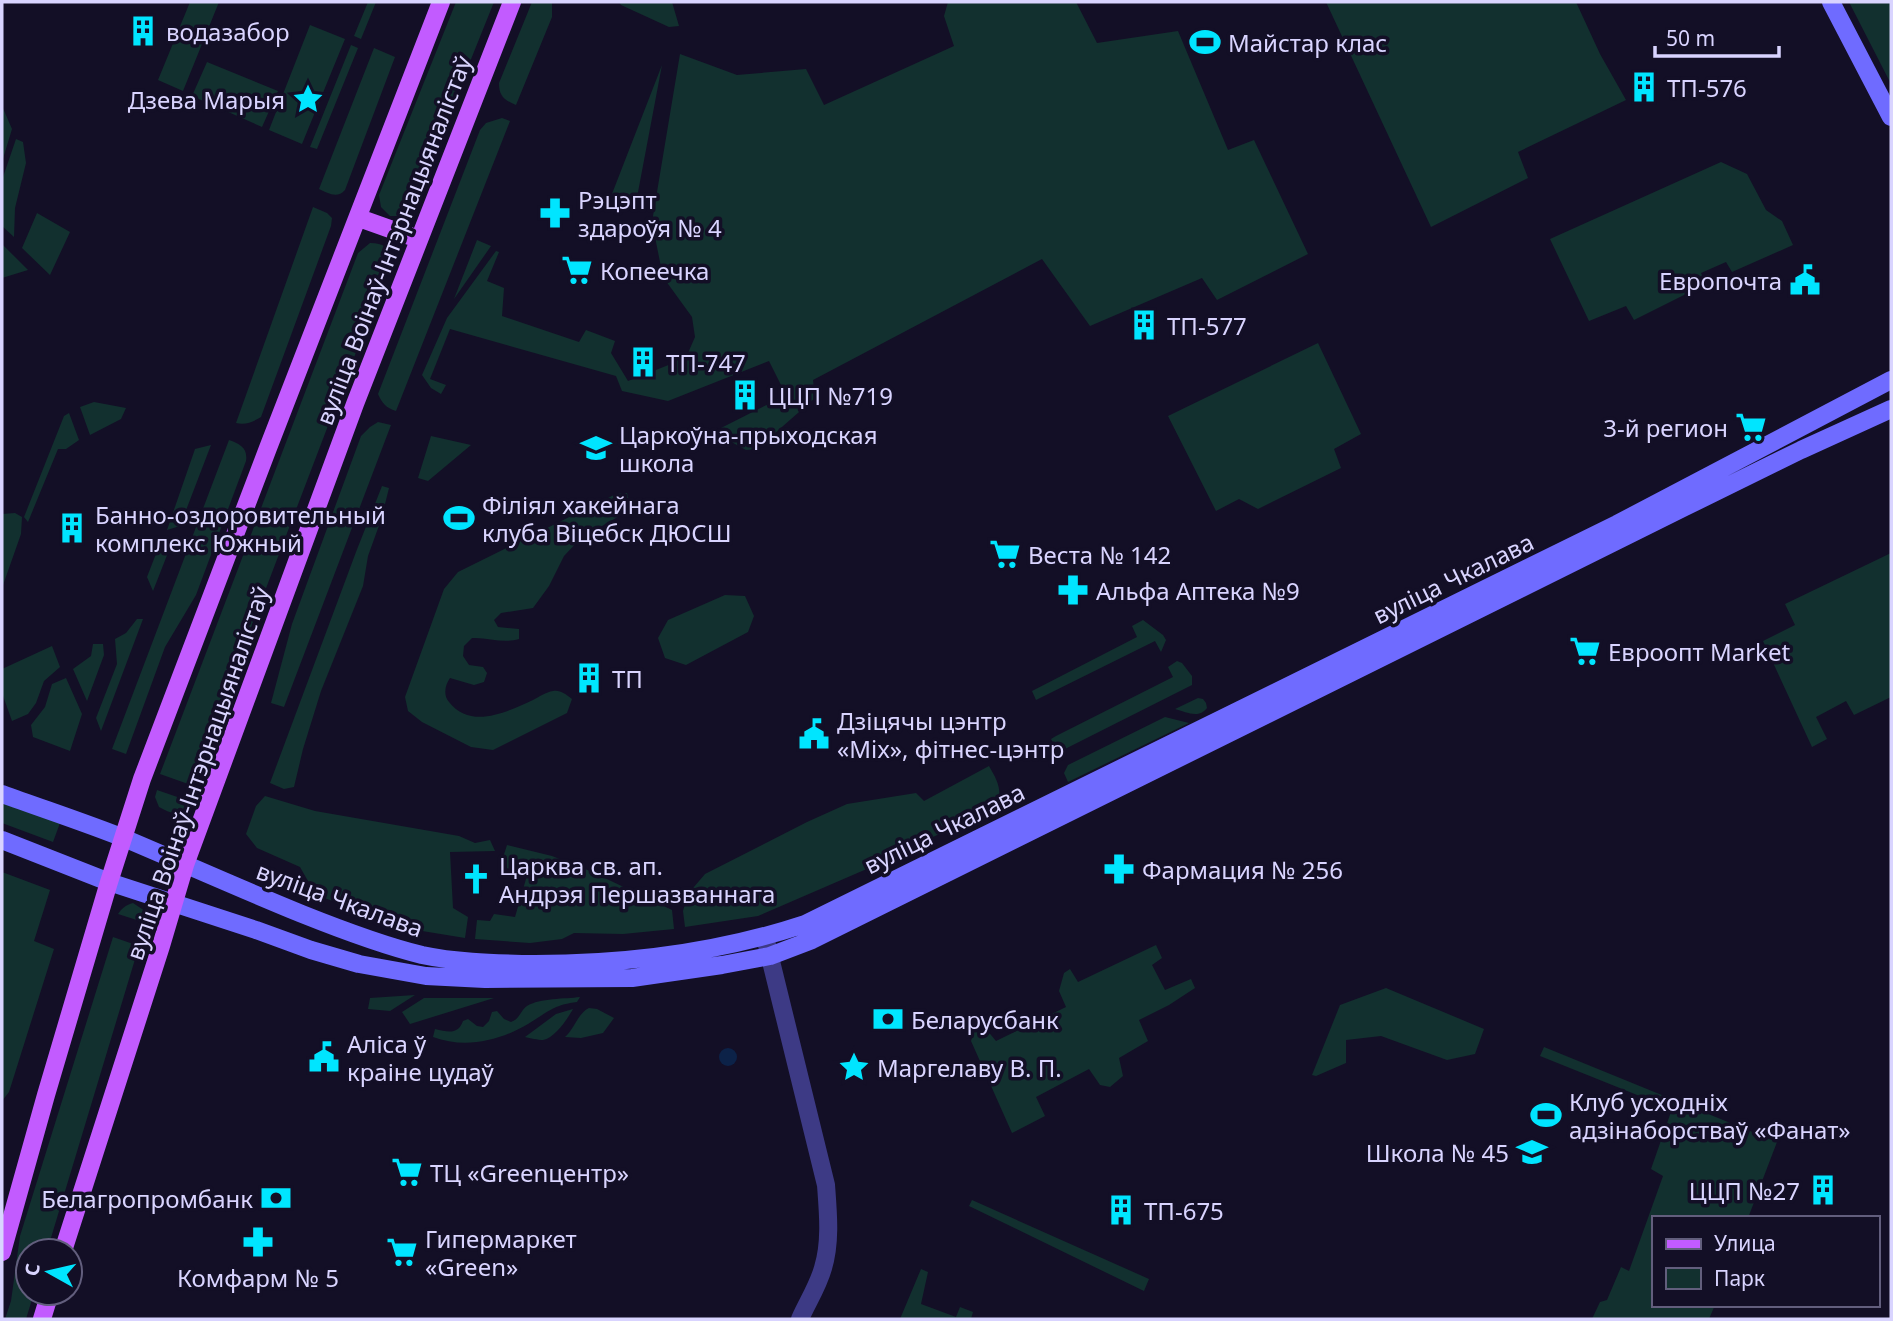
<svg xmlns="http://www.w3.org/2000/svg" width="1893" height="1321" font-family="'Noto Sans',sans-serif">
<style>
.green{fill:#12302f}
.water{fill:#0c2248}
.lines{fill:none;stroke-linecap:round;stroke-linejoin:round}
.street{stroke:#3d3a85;stroke-width:18}
.secondary{stroke:#6f6bff;stroke-width:18}
.primary{stroke:#c25bff;stroke-width:18}
.labels{text-anchor:middle;dominant-baseline:central;stroke-width:7;stroke-linejoin:round;paint-order:stroke}
.poi-label{font-size:24px;fill:#d9d4ff;stroke:#130f26;text-anchor:start}
.street-label{font-size:24px;fill:#d9d4ff;stroke:#130f26}
</style>
<rect width="100%" height="100%" fill="#130f26"/>
<!-- green -->
<path class="green" d="M190 2H219L183 91 158 80Z
M368 2H376L361 39 354 36Z
M456 2H494L410 211 402 216H390L381 207 379 195Z
M532 2H552V17L516 105C504 100 499 96 499 83Z
M619 2H672L679 26 669 27 621 5Z
M948 2H1076L1097 43 1178 31 1228 150 1254 140 1308 254 1217 300 1202 278 1090 326 1042 259 813 380 815 398 757 449 746 450 726 439 721 428 786 395 769 361 668 401 622 391 616 376 450 329 430 379 446 385 441 394 431 388 422 375 447 318 496 251 499 252 487 281 504 288 502 316 579 342 586 330 615 341 611 353 628 381 671 364 688 353 695 337 692 317 663 277 652 222 680 54 737 75 806 69 824 105 954 46 944 16Z
M1326 2H1576L1600 54 1626 100 1518 152 1528 178 1431 227Z
M1849 2H1891V84Z
M310 25 345 39 302 144 269 130Z
M351 45 358 48 317 149 310 147Z
M374 48 395 57 345 190C337 199 328 193 319 189Z
M207 62 278 91 262 127 192 96Z
M662 65 635 208 610 199Z
M2 106 12 129 2 162Z
M502 118 510 121 396 411C386 408 382 403 378 394L480 130 486 123Z
M16 139 23 142 26 163 15 208 14 237 2 226V180Z
M1721 162 1747 174 1766 210 1782 221 1793 245 1732 272 1726 262 1701 273 1706 284 1634 320 1626 306 1589 321 1550 239Z
M313 207 327 213 332 218 331 226 261 417C253 422 246 425 236 423Z
M37 213 70 232 50 275 22 248Z
M477 240 491 246 454 299Z
M370 243C391 243 392 254 387 271L191 785 160 774 358 253Z
M2 244 28 270 2 278Z
M1318 343 1361 434 1334 449 1341 468 1258 509 1239 499 1216 511 1168 416Z
M94 402 126 408 121 419 90 435 80 407Z
M69 413 79 440 66 449H58L28 522 24 517 64 416Z
M378 422 391 425 284 707 271 703 292 624 361 436 370 427Z
M431 436 471 445 428 481 418 478Z
M229 440C240 444 248 448 246 461L196 595 165 647 126 754 112 749Z
M211 445 180 526 167 530 195 449Z
M382 486 389 488 381 520 368 556 363 586 321 691 303 749 294 787 284 789 270 783 356 552Z
M618 493H627L629 500 623 514 581 538 564 556 549 586 533 608 501 613 494 620 498 627 519 629V639C503 644 488 637 472 638L464 646 463 656 469 665 483 667 487 673 484 682 474 685 450 678C445 685 443 695 449 702 471 730 507 712 533 700 539 697 546 692 553 691 561 690 565 694 572 699L567 713 493 750 471 747 422 722 408 711 405 697 444 589 458 572Z
M15 513 22 517 21 534 2 588V514Z
M173 540 153 591 147 577 159 546Z
M1891 553V697L1854 715 1846 701 1816 717 1827 739 1812 747 1763 641 1795 625 1785 604Z
M725 595 745 596 754 616 748 632 686 665 665 658 658 638 668 620Z
M137 619H143L101 731 96 718 117 664 115 639 126 633Z
M1143 620 1163 635 1166 640 1161 652 1155 641 1036 700 1032 691 1137 637 1132 626Z
M93 644H103L104 655 87 701 73 669 91 656Z
M52 646 60 667 44 681 36 703 28 714 12 721 2 693V669Z
M1177 661 1182 663 1192 676V685L1063 750 1055 747 1051 739 1056 736 1173 677 1168 667Z
M66 678 82 714 70 751 33 737 31 725 45 707 52 684Z
M1198 698 1203 699 1206 703 1207 708C1199 719 1186 712 1175 709Z
M1165 717 1189 723 1068 782 1064 773 1068 765Z
M989 766C997 780 1003 790 997 806L869 868 758 916 685 927 683 911 688 894 705 874 807 822 847 804 916 793 924 801Z
M157 790 189 801C180 817 174 815 159 807L155 797Z
M265 796 315 811 459 836 475 843 490 840 495 851 450 852 453 908 468 917 465 938 410 929 316 895 300 867 257 848 246 834 256 806Z
M2 802 60 823 53 842 2 823Z
M507 845 552 856 590 871 672 910 674 929 623 934 574 933 562 939 530 943 475 939 477 920 490 921 494 914 515 917 528 872 500 867Z
M2 872 50 890 34 941 54 949 9 1092 2 1101Z
M133 903 145 911 146 923 118 914C122 908 126 905 133 903Z
M113 937 139 946 47 1251H28V1293H34L26 1319H5L11 1301 20 1236Z
M1156 945 1162 958 1152 965 1165 990 1191 979 1195 988 1169 1005 1139 1020 1148 1041 1119 1058 1123 1076 1110 1087 1100 1085 1089 1069 1036 1097 1045 1116 1012 1133 971 1041 974 1031 986 1029 996 1041 1066 1007 1059 991 1064 973 1070 969 1078 982Z
M1386 988 1484 1029 1475 1054 1447 1060 1381 1036 1346 1040V1063L1316 1076 1312 1075 1340 1005Z
M415 995 390 1011 368 1009 370 998Z
M580 997 577 1002C553 1005 548 1012 528 1024 499 1041 465 1049 433 1037L435 1029C448 1032 458 1035 463 1021L468 1019 477 1026 483 1027 489 1021 492 1012 497 1011 504 1019 511 1022C520 1019 520 1011 527 1006 540 998 565 999 580 997Z
M424 998H494L410 1024 402 1012Z
M589 1008 597 1009 614 1018 603 1033 581 1038 565 1037C575 1028 578 1013 589 1008Z
M573 1009C568 1018 555 1038 543 1040 538 1040 530 1038 525 1037L556 1014Z
M1544 1047 1777 1142 1748 1218H1653V1305H1715L1709 1319H1592L1600 1302 1607 1300 1621 1267 1629 1271 1663 1176 1651 1169 1672 1109 1540 1056Z
M972 1200 1149 1279 1144 1291 969 1206Z
M921 1269 928 1272 921 1304 956 1317 960 1307 973 1312 971 1319H900Z"/>
<!-- water -->
<path class="water" d="M719 1057a9 9 0 1 1 18 0a9 9 0 1 1-18 0Z"/>
<g class="lines">
<!-- street -->
<path class="street" d="M765 937 826 1185C828 1212 831 1242 823 1268 818 1286 807 1303 800 1319"/>
<!-- secondary -->
<path class="secondary" d="M1831 2 1891 117
M2 794C43 809 86 823 126 839 185 864 243 890 302 914 342 930 381 945 422 955 455 962 490 963 523 964 618 965 714 954 805 924L1617 524 1891 380
M2 840 109 882 256 930 311 950 359 964 426 976 485 979 632 978 722 965 770 956 812 940 1685 507 1801 450 1891 409"/>
<!-- primary -->
<path class="primary" d="M359 218 418 239
M63 1251 161 946 185 865 355 404 512 2
M2 1252 46 1095 109 882 142 779 268 448 441 2
M42 1319 50 1293"/>
</g>
<!-- icons -->
<defs>
<g id="building-bare" transform="scale(2.415)"><path d="M-4-6H4V6H1V3H-1V6H-4ZM-2.5-4.3h1.7v1.8h-1.7ZM.8-4.3h1.7v1.8H.8ZM-2.5-1h1.7V.8h-1.7ZM.8-1h1.7V.8H.8Z" fill="#00e5ff" stroke="#130f26" stroke-width="2.5" paint-order="stroke"/></g>
<g id="stadium-bare" transform="scale(2.415)"><path d="M0-5a6.5 5 0 1 0 0 10a6.5 5 0 1 0 0-10ZM-3.5-1.8h7v3.6h-7Z" fill="#00e5ff" stroke="#130f26" stroke-width="2.5" paint-order="stroke"/></g>
<g id="sight-bare" transform="scale(2.415)"><path d="M0-6L1.8-2.2L6-1.7L2.9 1.2L3.7 5.4L0 3.3L-3.7 5.4L-2.9 1.2L-6-1.7L-1.8-2.2Z" fill="#00e5ff" stroke="#130f26" stroke-width="2.5" paint-order="stroke"/></g>
<g id="pharmacy-bare" transform="scale(2.415)"><path d="M-2-6h4v4h4v4h-4v4h-4v-4h-4v-4h4Z" fill="#00e5ff" stroke="#130f26" stroke-width="2.5" paint-order="stroke"/></g>
<g id="supermarket-bare" transform="scale(2.415)"><path d="M-6-5.5h2.5l.6 2H6L4.5 2H-2.5L-4.4-4H-6ZM-1.5 3.2a1.3 1.3 0 1 0 .1 0ZM3 3.2a1.3 1.3 0 1 0 .1 0Z" fill="#00e5ff" stroke="#130f26" stroke-width="2.5" paint-order="stroke"/></g>
<g id="civic-bare" transform="scale(2.415)"><path d="M-.6-6.5H3V-4.5H.6V-3L4-1V1h2V6H-6V1h2V-1L-.6-3ZM-1.2 2.5V6h2.4V2.5Z" fill="#00e5ff" stroke="#130f26" stroke-width="2.5" paint-order="stroke"/></g>
<g id="school-bare" transform="scale(2.415)"><path d="M0-5L7-2L0 1L-7-2ZM-4 1L0 2.5L4 1V4Q0 6-4 4Z" fill="#00e5ff" stroke="#130f26" stroke-width="2.5" paint-order="stroke"/></g>
<g id="church-bare" transform="scale(2.415)"><path d="M-1.2-6h2.4v3.5h3.3v2.4h-3.3V6h-2.4V-.1h-3.3v-2.4h3.3Z" fill="#00e5ff" stroke="#130f26" stroke-width="2.5" paint-order="stroke"/></g>
<g id="bank-bare" transform="scale(2.415)"><path d="M-6-4H6V4H-6ZM0-2.3a2.3 2.3 0 1 0 0 4.6a2.3 2.3 0 1 0 0-4.6Z" fill="#00e5ff" stroke="#130f26" stroke-width="2.5" paint-order="stroke"/></g>
</defs>
<g fill-rule="evenodd">
<use href="#building-bare" x="143" y="31"/>
<use href="#stadium-bare" x="1205" y="42"/>
<use href="#building-bare" x="1644" y="87"/>
<use href="#sight-bare" x="308" y="99"/>
<use href="#pharmacy-bare" x="555" y="213"/>
<use href="#supermarket-bare" x="577" y="270"/>
<use href="#civic-bare" x="1805" y="280"/>
<use href="#building-bare" x="1144" y="325"/>
<use href="#building-bare" x="643" y="362"/>
<use href="#building-bare" x="745" y="395"/>
<use href="#supermarket-bare" x="1751" y="427"/>
<use href="#school-bare" x="596" y="448"/>
<use href="#stadium-bare" x="459" y="518"/>
<use href="#building-bare" x="72" y="528"/>
<use href="#supermarket-bare" x="1005" y="554"/>
<use href="#pharmacy-bare" x="1073" y="590"/>
<use href="#supermarket-bare" x="1585" y="651"/>
<use href="#building-bare" x="589" y="678"/>
<use href="#civic-bare" x="814" y="734"/>
<use href="#pharmacy-bare" x="1119" y="869"/>
<use href="#church-bare" x="476" y="879"/>
<use href="#bank-bare" x="888" y="1019"/>
<use href="#civic-bare" x="324" y="1057"/>
<use href="#sight-bare" x="854" y="1067"/>
<use href="#stadium-bare" x="1546" y="1115"/>
<use href="#school-bare" x="1532" y="1152"/>
<use href="#supermarket-bare" x="407" y="1172"/>
<use href="#building-bare" x="1823" y="1190"/>
<use href="#bank-bare" x="276" y="1198"/>
<use href="#building-bare" x="1121" y="1210"/>
<use href="#pharmacy-bare" x="258" y="1242"/>
<use href="#supermarket-bare" x="402" y="1252"/>
</g>
<g class="labels">
<!-- poi labels -->
<g class="poi-label">
<text x="166" y="31">водазабор</text>
<text x="1228" y="42">Майстар клас</text>
<text x="1667" y="87">ТП-576</text>
<text x="285" y="99" text-anchor="end">Дзева Марыя</text>
<text x="578" y="199">Рэцэпт<tspan x="578" dy="28">здароўя № 4</tspan></text>
<text x="600" y="270">Копеечка</text>
<text x="1782" y="280" text-anchor="end">Европочта</text>
<text x="1167" y="325">ТП-577</text>
<text x="666" y="362">ТП-747</text>
<text x="768" y="395">ЦЦП №719</text>
<text x="1728" y="427" text-anchor="end">3-й регион</text>
<text x="619" y="434">Царкоўна-прыходская<tspan x="619" dy="28">школа</tspan></text>
<text x="482" y="504">Філіял хакейнага<tspan x="482" dy="28">клуба Віцебск ДЮСШ</tspan></text>
<text x="95" y="514">Банно-оздоровительный<tspan x="95" dy="28">комплекс Южный</tspan></text>
<text x="1028" y="554">Веста № 142</text>
<text x="1096" y="590">Альфа Аптека №9</text>
<text x="1608" y="651">Евроопт Market</text>
<text x="612" y="678">ТП</text>
<text x="837" y="720">Дзіцячы цэнтр<tspan x="837" dy="28">«Mix», фітнес-цэнтр</tspan></text>
<text x="499" y="865">Царква св. ап.<tspan x="499" dy="28">Андрэя Першазваннага</tspan></text>
<text x="1142" y="869">Фармация № 256</text>
<text x="911" y="1019">Беларусбанк</text>
<text x="347" y="1043">Аліса ў<tspan x="347" dy="28">краіне цудаў</tspan></text>
<text x="877" y="1067">Маргелаву В. П.</text>
<text x="1569" y="1101">Клуб усходніх<tspan x="1569" dy="28">адзінаборстваў «Фанат»</tspan></text>
<text x="1509" y="1152" text-anchor="end">Школа № 45</text>
<text x="430" y="1172">ТЦ «Greenцентр»</text>
<text x="1800" y="1190" text-anchor="end">ЦЦП №27</text>
<text x="253" y="1198" text-anchor="end">Белагропромбанк</text>
<text x="1144" y="1210">ТП-675</text>
<text x="425" y="1238">Гипермаркет<tspan x="425" dy="28">«Green»</tspan></text>
<text x="258" y="1277" text-anchor="middle">Комфарм № 5</text>
</g>
<!-- street labels -->
<g class="street-label">
<text transform="translate(393 240) rotate(-69)">вуліца Воінаў-Інтэрнацыяналістаў</text>
<text transform="translate(1453 578) rotate(-26)">вуліца Чкалава</text>
<text transform="translate(197 773) rotate(-71)">вуліца Воінаў-Інтэрнацыяналістаў</text>
<text transform="translate(944 828) rotate(-26)">вуліца Чкалава</text>
<text transform="translate(340 899) rotate(20)">вуліца Чкалава</text>
</g>
</g>
<!-- border -->
<rect width="1893" height="1321" fill="none" stroke="#d9d4ff" stroke-width="7"/>
<!-- legend -->
<rect x="1652" y="1216" width="228" height="91" fill="#130f26" stroke="#625e7d" stroke-width="2"/>
<rect x="1666" y="1239" width="35" height="10" fill="#c25bff" stroke="#625e7d" stroke-width="2"/>
<text x="1714" y="1251" font-size="21" fill="#d9d4ff">Улица</text>
<rect x="1666" y="1268" width="35" height="21" fill="#12302f" stroke="#625e7d" stroke-width="2"/>
<text x="1714" y="1286" font-size="21" fill="#d9d4ff">Парк</text>
<!-- north arrow -->
<g transform="translate(49 1272) rotate(278)"><circle r="33" fill="#130f26" stroke="#625e7d" stroke-width="2"/>
<path d="M0-5L12 26L0 18L-12 26Z" fill="#00e5ff"/>
<text y="-10" font-size="19" font-weight="bold" text-anchor="middle" fill="#d9d4ff">С</text>
</g>
<!-- scale -->
<path d="M1655 46v10h124v-10" fill="none" stroke="#d9d4ff" stroke-width="3.5"/>
<text x="1666" y="46" font-size="21" fill="#d9d4ff" stroke="#130f26" stroke-width="5" paint-order="stroke">50 m</text>
</svg>
